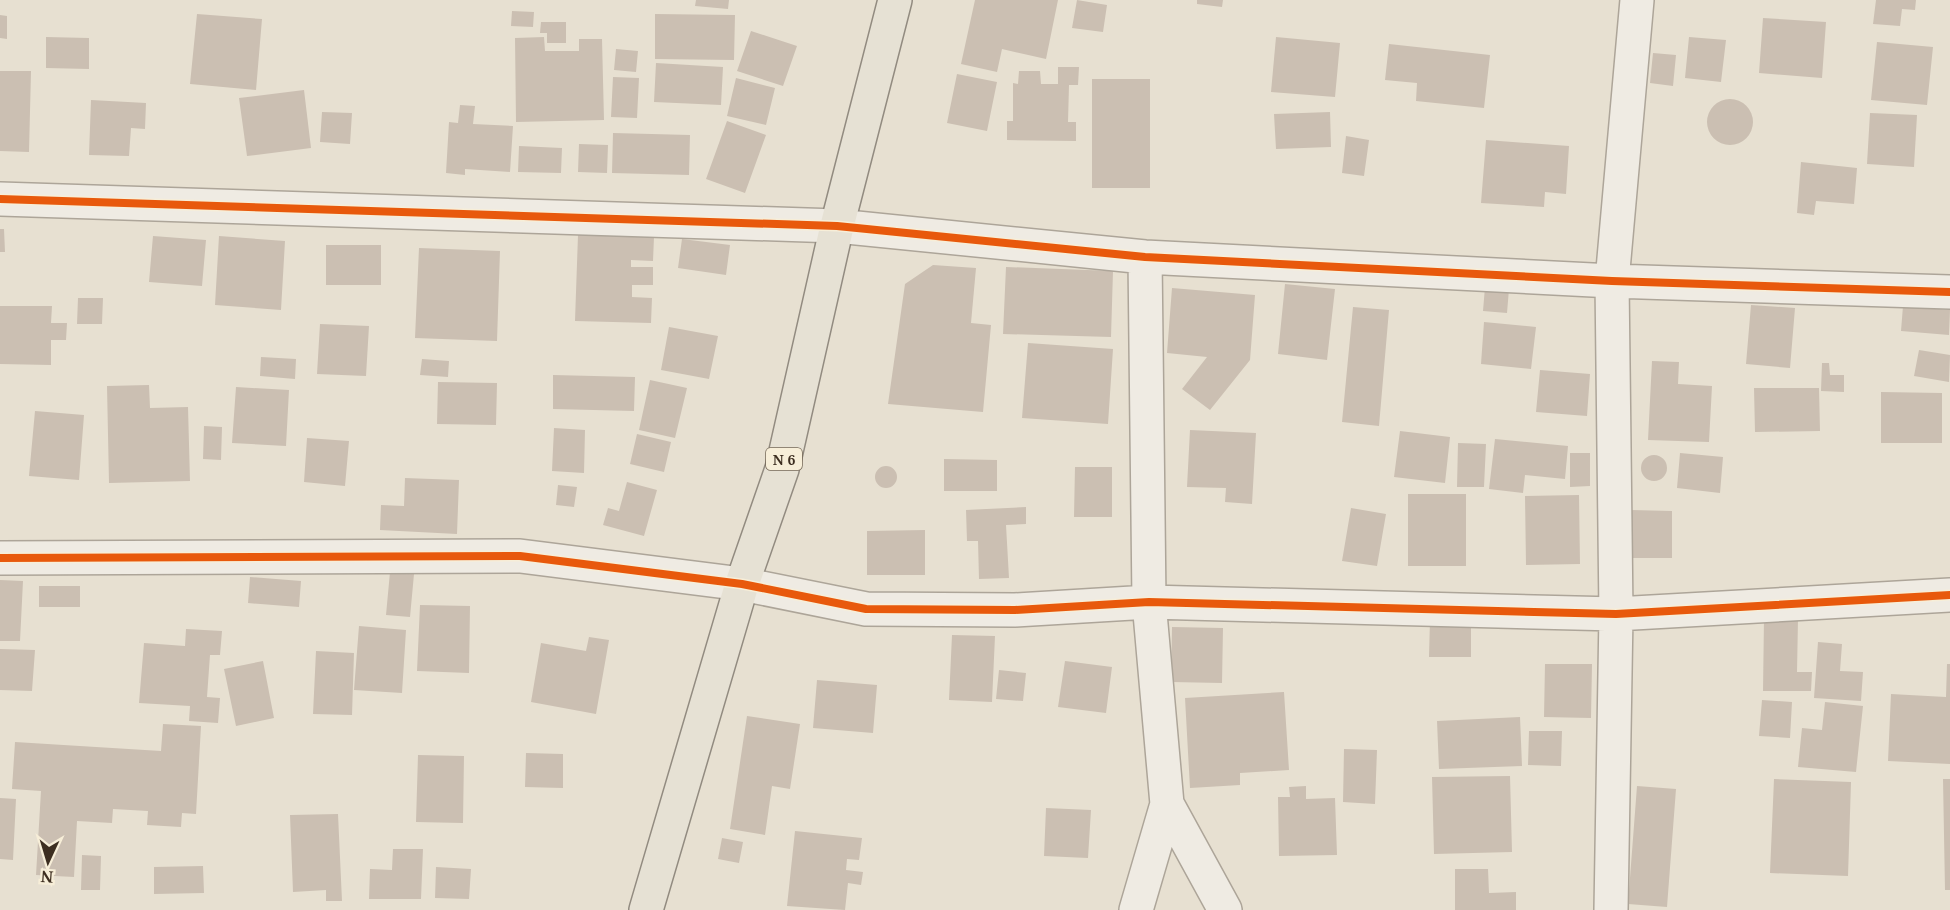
<svg xmlns="http://www.w3.org/2000/svg" width="1950" height="910" font-family="'Noto Serif',serif">
<style>
.building{fill:#cbbfb2}
.lines{fill:none;stroke-linecap:round;stroke-linejoin:round}
.street-casing{stroke:#ada599;stroke-width:36}
.primary-casing{stroke:#928b80;stroke-width:36}
.street{stroke:#efebe3;stroke-width:33}
.primary{stroke:#e6e1d4;stroke-width:33}
.cycleway-casing{stroke:#f7eed8;stroke-width:11}
.cycleway{stroke:#e8590c;stroke-width:8}
.labels{text-anchor:middle;dominant-baseline:central;stroke-width:6;stroke-linejoin:round;paint-order:stroke}
.shield{fill:#f7eed8;stroke:#756857;stroke-width:1.5}
.shield-label{font-size:14px;font-weight:bold;fill:#3d2e20}
</style>
<rect width="100%" height="100%" fill="#e7e0d1"/>
<!-- building -->
<path class="building" d="M696 0H729L728 9 695 6Z
M975 0H1058L1046 59 1002 49 997 72 961 64Z
M1077 0 1107 5 1103 32 1072 28Z
M1197 0H1223L1222 7 1197 4Z
M1876 0H1916L1915 10 1902 9 1900 26 1873 24Z
M512 11 534 12 533 27 511 26Z
M197 14 262 19 256 90 190 84Z
M655 14 735 15 734 60 655 59Z
M0 15 7 16V39L0 38Z
M1763 18 1826 22 1822 78 1759 73Z
M541 22H566V43H547V33H540Z
M751 31 797 46 783 86 737 71Z
M46 37 89 38V69L46 68Z
M544 37 545 51H579V39H602L604 120 516 122 515 38Z
M1276 37 1340 43 1335 97 1271 92Z
M1689 37 1726 40 1721 82 1685 78Z
M1877 42 1933 47 1927 105 1871 100Z
M1389 44 1490 55 1484 108 1416 101 1417 83 1385 80Z
M616 49 638 51 636 72 614 70Z
M1653 53 1676 55 1673 86 1650 83Z
M656 63 723 67 721 105 654 102Z
M1058 67H1079L1078 85H1069L1068 122H1076V141L1007 140V121H1013V83L1018 84 1019 71H1040L1041 84H1058Z
M0 71H31L29 152 0 151Z
M957 74 997 82 987 131 947 123Z
M613 77 639 78 637 118 611 117Z
M736 78 775 88 766 125 727 116Z
M1092 79H1150V188H1092Z
M304 90 311 148 247 156 239 98Z
M1707 122a23 23 0 1 1 46 0a23 23 0 1 1-46 0Z
M91 100 146 103 145 129 131 128 129 156 89 155Z
M460 105 475 106 473 124 513 126 510 172 465 169V175L446 173 449 122 458 123Z
M322 112 352 113 350 144 320 142Z
M1330 112 1331 147 1276 149 1274 114Z
M1870 113 1917 115 1914 167 1867 164Z
M727 121 766 135 745 193 706 179Z
M613 133 690 135 689 175 612 173Z
M1346 136 1369 140 1364 176 1342 173Z
M1486 140 1569 146 1566 194 1545 192 1544 207 1481 203Z
M579 144 608 145 607 173 578 172Z
M519 146 562 148 561 173 518 172Z
M1801 162 1857 168 1854 204 1816 201 1814 215 1797 213Z
M0 229H4L5 252H0Z
M578 235 654 237 653 261 631 260V267H653V285H632V297L652 298 651 323 575 321Z
M153 236 206 240 202 286 149 282Z
M219 236 285 241 281 310 215 305Z
M682 239 730 245 726 275 678 268Z
M326 245H381V285H326Z
M419 248 500 251 497 341 415 338Z
M933 265 976 268 971 323 991 325 983 412 888 404 905 284Z
M1006 267 1113 271 1111 337 1003 334Z
M1285 284 1335 289 1327 360 1278 354Z
M1485 287 1509 289 1507 313 1483 311Z
M1172 288 1255 295 1250 360 1210 410 1182 389 1207 357 1167 353Z
M78 298H103L102 324H77Z
M1751 305 1795 308 1790 368 1746 364Z
M0 306H52L51 323H67L66 340H51V365L0 364Z
M1903 306 1950 310 1949 335 1901 331Z
M1353 307 1389 310 1379 426 1342 422Z
M1484 322 1536 327 1531 369 1481 364Z
M320 324 369 326 366 376 317 374Z
M669 327 718 336 709 379 661 370Z
M1028 343 1113 349 1108 424 1022 418Z
M1919 350 1950 355 1949 382 1914 376Z
M261 357 296 359 295 379 260 376Z
M422 359 449 361 448 377 420 375Z
M1652 361 1679 362 1678 384 1712 386 1709 442 1648 440Z
M1822 363H1829L1830 375H1844V392L1821 391Z
M1540 370 1590 374 1587 416 1536 412Z
M553 375 635 377 634 411 553 409Z
M650 380 687 388 675 438 639 430Z
M438 382 497 383 496 425 437 424Z
M149 385 150 408 188 407 190 481 109 483 107 386Z
M236 387 289 390 286 446 232 443Z
M1754 388H1819L1820 431 1755 432Z
M1881 392 1942 393V443H1881Z
M35 411 84 415 79 480 29 476Z
M204 426 222 427 221 460 203 459Z
M554 428 585 430 584 473 552 471Z
M1190 430 1256 433 1252 504 1225 502 1226 488 1187 487Z
M1400 431 1450 437 1445 483 1394 477Z
M637 434 671 442 664 472 630 464Z
M307 438 349 441 345 486 304 482Z
M1495 439 1568 446 1565 479 1525 475 1523 493 1489 489Z
M1458 443 1486 444 1484 487H1457Z
M1570 453H1590V486L1570 487Z
M1680 453 1723 457 1720 493 1677 488Z
M1641 468a13 13 0 1 1 26 0a13 13 0 1 1-26 0Z
M944 459 997 460V491H944Z
M875 477a11 11 0 1 1 22 0a11 11 0 1 1-22 0Z
M1075 467H1112V517H1074Z
M405 478 459 480 457 534 380 530 381 505 404 506Z
M627 482 657 490 644 536 603 525 608 508 619 511Z
M558 485 577 487 574 507 556 505Z
M1408 494H1466V566H1408Z
M1579 495 1580 564 1526 565 1525 496Z
M1026 507V524L1006 525 1009 578 979 579 978 541H967L966 510Z
M1351 508 1386 514 1377 566 1342 561Z
M1631 510 1672 511V558H1631Z
M925 530V575H867V531Z
M390 572 414 574 410 617 386 615Z
M250 577 301 581 299 607 248 603Z
M0 580 23 581 20 641H0Z
M39 586H80V607H39Z
M420 605 470 606 469 673 417 671Z
M1764 618 1798 619 1797 672H1812L1811 691H1763Z
M1430 620 1471 621V657H1429Z
M359 626 406 630 402 693 354 690Z
M1172 627 1223 628 1222 683 1171 682Z
M186 629 222 631 220 655H210L207 697 220 698 218 723 189 721 190 706 139 703 144 643 185 646Z
M952 635 995 636 992 702 949 700Z
M589 637 609 640 596 714 531 702 541 643 586 651Z
M1818 642 1842 644 1840 671 1863 672 1861 701 1814 698Z
M0 649 35 650 32 691 0 690Z
M316 651 354 653 352 715 313 714Z
M263 661 274 718 236 726 224 669Z
M1065 661 1112 667 1106 713 1058 707Z
M1545 664H1592L1591 718 1544 717Z
M1947 664H1950V764L1888 761 1891 694 1946 697Z
M999 670 1026 673 1023 701 996 699Z
M817 680 877 685 873 733 813 728Z
M1284 692 1289 770 1240 773V785L1190 788 1185 698Z
M1762 700 1792 702 1790 738 1759 736Z
M1825 702 1863 706 1856 772 1798 767 1802 728 1822 730Z
M747 716 800 724 790 789 772 786 765 835 730 829Z
M1520 717 1522 766 1439 769 1437 721Z
M163 724 201 726 196 814 182 813 181 827 147 825 148 811 113 809 112 823 77 821 74 877 36 875 41 791 12 789 15 742 161 751Z
M1529 731H1562L1561 766 1528 765Z
M1344 749 1377 750 1375 804 1343 802Z
M526 753 563 754V788L525 787Z
M418 755 464 756 463 823 416 822Z
M1510 776 1512 852 1434 854 1432 777Z
M1774 779 1851 782 1848 876 1770 873Z
M1943 779H1950V890H1945Z
M1306 786V799L1335 798 1337 855 1279 856 1278 797H1290L1289 787Z
M1637 786 1676 789 1667 907 1628 904Z
M0 798 16 799 13 860 0 859Z
M1046 808 1091 810 1088 858 1044 856Z
M338 814 342 901H326V890L293 892 290 815Z
M795 831 862 838 859 860 847 859 846 870 863 872 861 885 848 883 845 910 787 906Z
M722 838 743 842 739 863 718 859Z
M393 849H423L421 899H369L370 869 392 870Z
M82 855 101 856 100 890H81Z
M203 866 204 893 154 894V867Z
M436 867 471 869 469 899 435 898Z
M1455 869H1488L1489 893 1516 892V910H1455Z"/>
<g class="lines">
<!-- street casing -->
<g class="street-casing">
<path id="street" d="M0 199 837 226 1145 257 1612 281 1950 292
M0 558 520 556 742 584 866 609 1015 610 1149 602 1616 614 1950 595
M1167 804 1225 910
M1136 910 1167 804 1149 602 1145 257
M1611 910 1616 614 1612 281 1637 0"/>
</g>
<!-- primary casing -->
<g class="primary-casing">
<path id="primary" d="M646 910 742 584 782 469 837 226 895 0"/>
</g>
<!-- street -->
<use href="#street" class="street"/>
<!-- primary -->
<use href="#primary" class="primary"/>
<!-- cycleway casing -->
<g class="cycleway-casing">
<path id="cycleway" d="M0 199 837 226 1145 257 1612 281 1950 292
M0 558 520 556 742 584 866 609 1015 610 1149 602 1616 614 1950 595"/>
</g>
<!-- cycleway -->
<use href="#cycleway" class="cycleway"/>
</g>
<g class="labels">
<!-- shield labels -->
<rect class="shield" x="766" y="448" width="36" height="22" rx="4.5"/>
<g class="shield-label">
<text x="784" y="459">N 6</text>
</g>
</g>
<!-- north arrow -->
<g transform="translate(48 862) rotate(184)" stroke="#f7eed8" stroke-width="4.5" paint-order="stroke">
<path d="M0-4.5L10 22L0 15L-10 22Z" fill="#3d2e20"/>
<text y="-9" font-size="16" font-weight="bold" text-anchor="middle" fill="#3d2e20">N</text>
</g>
</svg>
